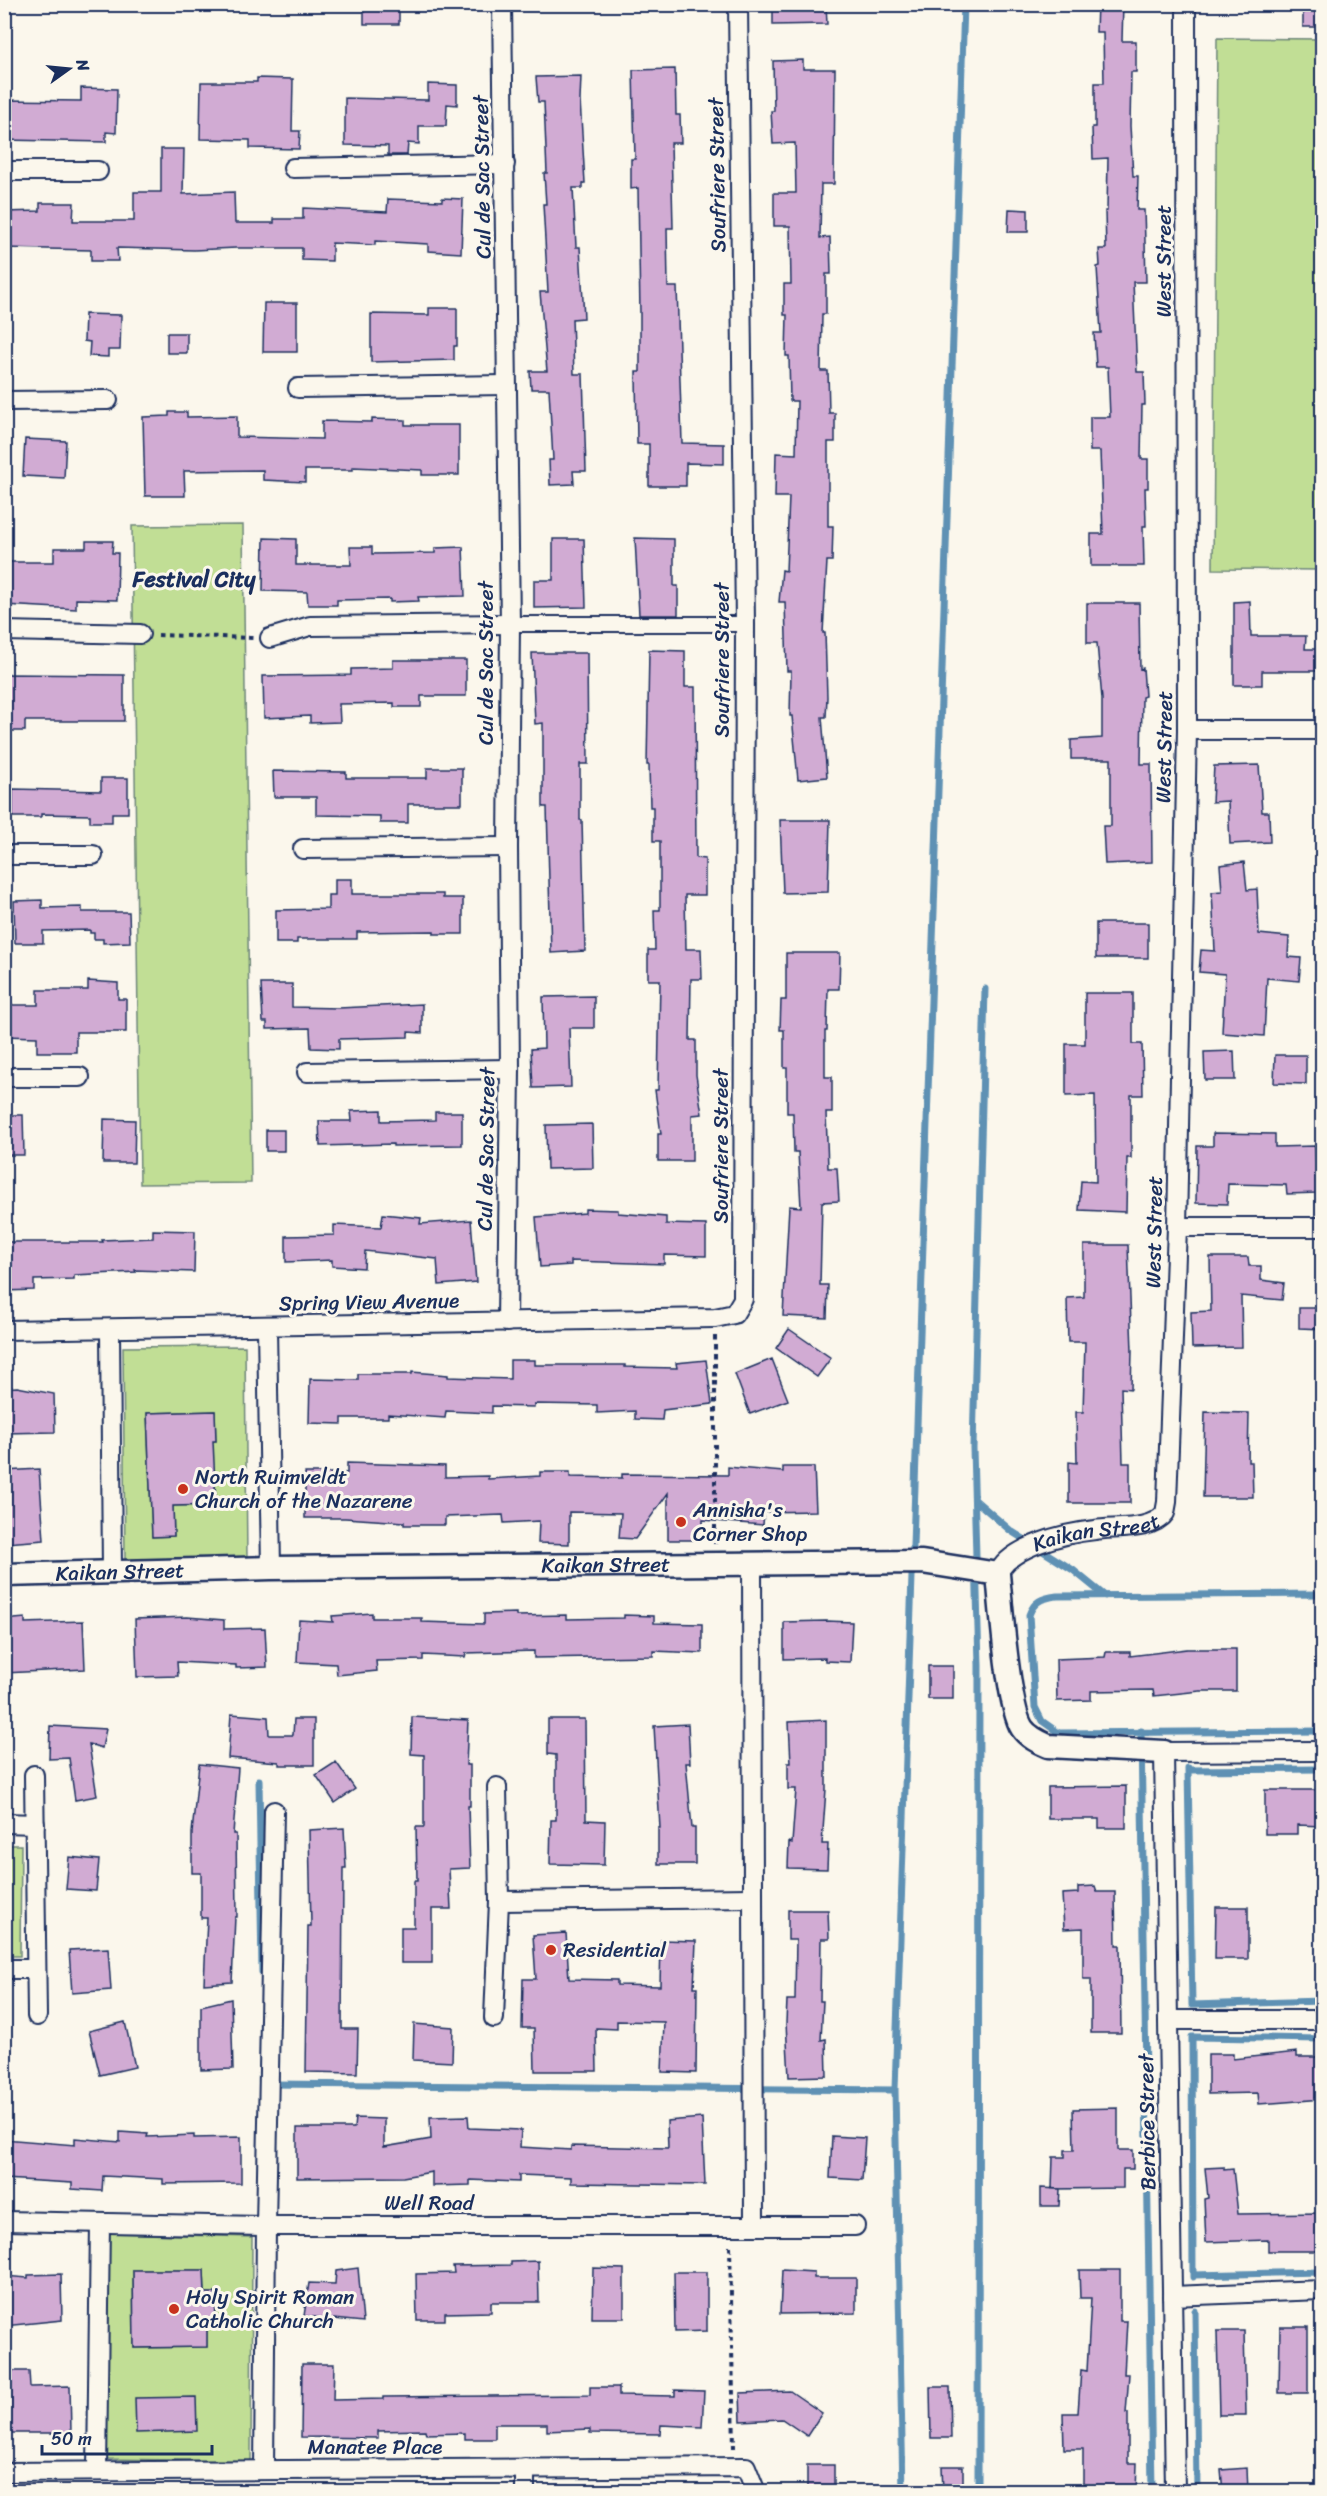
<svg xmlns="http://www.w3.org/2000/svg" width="1327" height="2496" font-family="Sriracha,sans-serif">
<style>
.green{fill:#c1de95;stroke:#6e867a;stroke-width:1.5;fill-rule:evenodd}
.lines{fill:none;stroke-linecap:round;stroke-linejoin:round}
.stream{stroke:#5e91b4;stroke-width:7}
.building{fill:#d1abd3;stroke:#1b2f5e;stroke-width:1.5}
.pedestrian-casing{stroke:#1b2f5e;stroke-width:18}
.minor-casing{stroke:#1b2f5e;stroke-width:22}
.tertiary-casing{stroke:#1b2f5e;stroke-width:27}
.path{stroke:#1b2f5e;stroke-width:4;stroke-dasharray:4.5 4.5;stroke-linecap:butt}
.pedestrian{stroke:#fbf7ec;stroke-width:14}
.minor{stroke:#fbf7ec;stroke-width:18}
.tertiary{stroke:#fbf7ec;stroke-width:22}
.poi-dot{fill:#c8321e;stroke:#fbf7ec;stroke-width:2}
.labels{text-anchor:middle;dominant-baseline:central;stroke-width:6;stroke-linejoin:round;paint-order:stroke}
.street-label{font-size:21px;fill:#1b2f5e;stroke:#fbf7ec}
.poi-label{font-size:21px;fill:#1b2f5e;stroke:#fbf7ec;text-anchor:start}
.neighbourhood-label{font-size:22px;font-weight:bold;fill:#1b2f5e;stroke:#fbf7ec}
</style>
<rect width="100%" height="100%" fill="#fbf7ec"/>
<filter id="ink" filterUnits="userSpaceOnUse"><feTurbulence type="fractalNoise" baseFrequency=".0167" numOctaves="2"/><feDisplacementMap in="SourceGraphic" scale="12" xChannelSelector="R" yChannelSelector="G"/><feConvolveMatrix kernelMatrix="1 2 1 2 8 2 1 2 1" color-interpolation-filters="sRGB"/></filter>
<g filter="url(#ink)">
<!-- green -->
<path class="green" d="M1217 38 1322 39V570L1213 569Z
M243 525 251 1183 140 1184 132 526Z
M245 1346 247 1561H125L123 1347ZM215 1411 216 1441 170 1442 216 1505 173 1506 174 1536 152 1537 147 1413Z
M5 1845H21L20 1956H5Z
M108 2233 252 2237 251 2461 106 2459ZM133 2270H204L205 2293H215L216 2324H207V2347L134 2348Z"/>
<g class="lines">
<!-- stream -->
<path class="stream" d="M975 1500 1011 1531 1073 1570 1105 1596
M1322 1594 1057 1596C1042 1598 1034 1601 1029 1615L1035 1707 1042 1721 1059 1733 1322 1731
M1141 1731 1152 2492
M1188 1768 1192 2005 1322 2001
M1188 1770 1322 1769
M259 1780 262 1972
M270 2084 895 2090
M1193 2275 1322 2272
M1193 2277 1192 2037 1322 2039
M1195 2311 1197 2492
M903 2492 895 2090 964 4
M978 2492 979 1665 973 1448 985 989"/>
</g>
<!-- building -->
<path class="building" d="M364 4H399V24H364Z
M773 4H826L827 24 773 25Z
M1097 4H1123L1122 41H1136V72H1131L1130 126 1133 176H1138L1137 210H1144L1145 242 1146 282H1133L1137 372H1144L1145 405H1142L1141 459H1148V488H1145L1146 526H1143L1144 566H1091V534H1103L1100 451H1090V417H1110L1108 367H1096L1094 333H1101L1097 267 1100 266 1099 249H1106L1105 211H1107L1108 158 1093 159 1092 127H1095V83H1104L1103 32H1096Z
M1303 4H1323V27H1303Z
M803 60V69H835L834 184H821L820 238 830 237 831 274H826V314H822L821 371H828L829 413H835V442H828V526H833L832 561H827L823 633H825L827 697 826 717H822L827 777 798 780 792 716H790L791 671H787L785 602H779L782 570 786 571 789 497H775L776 453 796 454 797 401H790L789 356H786L787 315H784V284H791L790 226H774V193H796L795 143 773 144 771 111H774L773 61Z
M675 69 676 115H680L681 143H671L673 228H667L668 287H677L682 443 724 444V464L686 463V486H649V444H637L636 372H640V314L638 188 631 189V159H635L633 70Z
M581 76 580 100 585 183H583V188H573L576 247H580L584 318 572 319 574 374H583L586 471H573L574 484 550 485 549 460H553L549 389H531L530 371H547L540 292H548L543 204H546L544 173H547L544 102H538L536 77Z
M257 78 293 79 292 131H300L299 149 250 148V140L200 139 201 82H257Z
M428 84 457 85V105L447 104 446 126H419V144L408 143 407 155H388V146L345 145V98L428 100Z
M81 88 117 89 116 133 106 132V142L4 140V100L81 101Z
M161 149H184L183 194 234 192 235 223H274V219H303V208L387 212 388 199 442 201V198L463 199 461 253 428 251V244L375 241V245L332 243V261L302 260V248H236L194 250 117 248 118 261H91V250L4 248V212L40 211V203H74L73 221H134V192H161Z
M1009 209 1028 210V232H1008Z
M264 303H297V352H263Z
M429 308H457V346H454V360L371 362V314L429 315Z
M85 314 121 315 120 350H108V357L89 356 90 342 84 341Z
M167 333H187V353H167Z
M169 412H187V417L237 416V437L322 439V421L372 422V419L405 420V425H459V475H422V470L353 467V470H305V482L263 480V470L184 471 185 496H145L143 417 169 416Z
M25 439 66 441 64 478 23 476Z
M264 538 296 539V565H351L350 547H372V554L435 553V548L463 547 465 596 418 597 419 601 390 602V599L337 600V605H308L307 592 263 591Z
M635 538 674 539V586H678V615H639Z
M553 539H584L586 607 534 608V580H553Z
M86 541H113L112 553H118L117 600 76 599V609L4 605V562H54V548H86Z
M1250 601 1251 636H1306L1305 649H1323V671H1262V685H1234V602Z
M1087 603H1139L1140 669 1143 668 1145 696 1142 697 1141 764H1151L1152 862 1105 864 1103 826H1111V759H1071V740L1102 738V699L1097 643H1087Z
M649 650 685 651V687H695L696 858 705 859V895H685L686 949H701L702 979H691L690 1040H696V1075L702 1114 692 1115V1161H658V1134H661L655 1090H658L660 980H648V950H655L654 910H660V841H653V807H650L649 765H647Z
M532 653H587L588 764H580V820H582L585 951 551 953 547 807H543V723L535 724Z
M393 660H466V696H421V707H394V703L339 704 340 722 310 723V716L264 718 263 676 351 675V669L393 668Z
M4 674 124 675V721H25V731H4Z
M1259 765 1262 812H1269L1270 842 1230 844 1228 801 1212 802 1214 766Z
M427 768H462V804H408V823H380V816L316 815V797H274L273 771 346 772V778H427Z
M101 778H128V813H112V822H90V815L41 814V817H13V789L101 791Z
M780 820H830L828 892 783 893Z
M1244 862 1247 890 1257 889 1259 934 1289 937 1288 957 1301 958 1299 981 1267 978 1264 1036 1222 1033 1225 974 1199 972 1201 950 1215 951 1212 892 1222 891 1220 865Z
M335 879H352V894H443V898H463V934H434V931L357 932V939H297V943H276V910L328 909V895H335Z
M42 900V908L82 907V912H129L130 942 103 943V939H94V933H90V930L43 931V943H15L14 901Z
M1096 923H1148V958H1096Z
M786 953H840L839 989H828L827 1031H825V1077H832V1113H826L828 1168H837L839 1201 822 1202 820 1285H828L827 1318 783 1316 789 1206 801 1207 798 1152H794L793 1113H787V1068H784V1030H780L781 1000H786Z
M88 981 118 983V999H126V1032H76V1052H37V1037L4 1036V1005H38V990H88Z
M261 984H292V1007L339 1008 422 1004V1033L408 1032V1037L339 1039V1049L311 1048 310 1028 267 1029V1022H263Z
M1085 993H1133V1044H1142L1143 1095H1131V1158H1127L1126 1212 1079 1210 1081 1181 1096 1182 1095 1095 1066 1096V1044H1085Z
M594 996V1028H569L571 1087 533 1088 531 1049 544 1048 543 997Z
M1234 1051 1235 1080H1205L1204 1052Z
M1275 1055H1306V1084L1274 1083Z
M381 1110V1121L435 1120V1112H462V1145L393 1146V1144L320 1146 319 1121H352L351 1111Z
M4 1115H23L24 1155H4Z
M104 1119 135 1120 134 1163H103Z
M592 1124 593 1168 547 1169 546 1125Z
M266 1130H284V1151H266Z
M1213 1133 1275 1134V1147L1315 1146 1317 1193 1287 1194 1286 1185 1228 1184 1227 1204 1196 1203 1197 1146H1213Z
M585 1209 618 1210V1213L666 1217V1224L706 1225V1256L664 1255V1264L571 1261V1265L540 1267 536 1217 585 1213Z
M383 1214 421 1218 420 1224 471 1220 476 1282 439 1285 437 1259 365 1251 364 1268 332 1266V1260L286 1262V1236L334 1235V1225L381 1227Z
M153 1230 195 1231 194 1272 135 1270 136 1272 74 1275V1279L34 1280V1290L4 1291V1242H103L102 1240 153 1238Z
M1084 1245H1128L1132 1351 1131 1389 1121 1388 1123 1463H1130V1503H1069V1462L1077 1463 1076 1412H1083L1085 1342H1068L1067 1298 1084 1297Z
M1210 1257H1248L1249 1266H1261V1280L1284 1283 1282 1300 1241 1296 1242 1347 1192 1348 1191 1312 1211 1311Z
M1299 1308H1323V1329L1299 1328Z
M789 1329 831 1358 817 1377 776 1348Z
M772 1359 788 1400 750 1414 735 1374Z
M510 1360H535V1365H625V1367L677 1368 676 1363 706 1360 712 1404 663 1410 662 1420 635 1419V1411L597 1413V1405L534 1404V1407L492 1406V1413L446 1411 445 1418 388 1414V1418H342V1424L309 1423 310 1379 358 1380V1374H412V1372L448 1375V1377L510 1379Z
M17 1387 54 1394 55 1432 4 1433V1388Z
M215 1411 216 1441H213L216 1505 173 1506 174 1536 152 1537 147 1413Z
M1205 1412 1249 1413 1248 1462H1252L1253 1497H1203Z
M347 1463 445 1466V1477L488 1476V1479L540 1476V1472H570V1477L622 1478V1474L728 1475V1467L783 1472V1467H814L816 1511 764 1512 763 1525 703 1520V1540H668V1493L635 1539 619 1538 621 1513 569 1512V1544L538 1543 539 1521 504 1523 503 1515 445 1517V1525H404V1522L345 1518H305V1473H347Z
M39 1469 44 1540 6 1543 4 1471Z
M372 1613V1618H422V1622L484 1624V1614L516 1613V1616L566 1615V1619L624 1618V1615L654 1616V1623L702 1624V1653L653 1651V1656L534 1658V1651L466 1653 465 1657 423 1655V1660L376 1661 377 1671 337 1675 336 1664 297 1662 299 1620 333 1622 332 1616Z
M187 1617 224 1620V1629L265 1628 267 1667 236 1668V1665L177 1662 178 1676 137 1677 135 1619Z
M25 1618V1623L83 1621 85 1669 4 1673V1620Z
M826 1621 852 1622 850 1662 825 1661V1658L784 1659V1622Z
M1187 1649H1236V1691H1200L1154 1696 1153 1690 1091 1691V1700L1057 1701 1056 1659 1105 1657 1106 1652H1130V1656Z
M928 1666H953V1699H928Z
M231 1714 268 1717 269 1735H293L294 1719H314V1765H279V1762L228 1758Z
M412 1717 468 1720 466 1765H470V1806H468L470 1868 449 1869 451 1909H432V1963H401V1927H414V1881H417L416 1827H424V1755L411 1754Z
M548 1719H585L586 1820 605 1821 604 1865 550 1864 551 1820H556V1755L548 1754Z
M826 1720V1789L822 1844H828L827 1869 788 1868 789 1842 792 1843 796 1789H788V1763H791L789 1722Z
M688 1724 690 1763H686L692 1828H695V1864H658V1828H660L654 1726Z
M50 1726 106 1729 102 1748 89 1744 97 1796 75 1800 69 1758 49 1759Z
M336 1762 355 1789 335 1803 316 1775Z
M199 1764 238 1768 233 1834H236L237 1917H235L232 1982 204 1984 207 1918H201V1873H192V1833Z
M1126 1786V1828H1099V1819H1048V1787Z
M1265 1790H1323V1826L1297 1825V1834H1265Z
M344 1828 346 1868H343L342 2029H358L357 2073 306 2072 308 1926H311L309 1830Z
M69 1857 99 1860 96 1891 66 1889Z
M1095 1886 1097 1892H1115L1116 1945H1120L1121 2033H1091V1979H1083V1928L1064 1929 1062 1894 1078 1893V1887Z
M1216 1907H1248V1959H1215Z
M788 1910H828L829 1939H821L820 2001H823L821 2040 826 2039 827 2076 789 2077 786 2023 787 2000H795L796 1940H788Z
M566 1933 569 1979 617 1980V1985L660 1986 661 1940 696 1941 694 1987H697L696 2073 662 2072 664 2022 617 2021V2029L596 2028 597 2071H535L534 2028H522L523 1979H536L533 1935Z
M108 1948 111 1990 72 1993 69 1950Z
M231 1999 233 2069 201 2070V2006Z
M125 2022 135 2067 100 2075 89 2031Z
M414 2024 453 2027 452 2062 413 2060Z
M1297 2052V2057H1323V2099L1259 2104 1258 2093 1208 2094V2054H1233V2059Z
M1118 2108V2150H1133V2169H1123V2188L1052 2189 1053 2157H1065V2150H1074L1073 2109Z
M468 2116 469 2128 521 2130 520 2147 571 2150V2146L668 2148 667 2121 702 2118 705 2185 571 2183V2177L519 2175V2182L470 2180V2185L432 2186V2172L403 2177 297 2178V2128H354L355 2118 384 2119V2147L431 2139 430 2117Z
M120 2132 148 2134 147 2137 194 2135V2138L241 2137V2183L163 2184V2179L103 2176 102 2191 72 2189V2183L4 2179V2139L75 2145V2138L120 2142Z
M832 2136 865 2138 862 2180 830 2178Z
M1224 2167V2170L1233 2169 1238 2214 1323 2213V2251H1268V2240L1206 2242 1204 2199 1208 2198 1205 2168Z
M1041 2188 1060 2189 1059 2206H1041Z
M538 2261 539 2302H491V2312L445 2313V2320H417L416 2274 454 2273 453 2266 511 2265V2262Z
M358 2268 363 2322 304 2316 309 2283 335 2284 336 2271Z
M593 2268 624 2269V2318H592Z
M133 2270H204L205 2293H215L216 2324H207V2347L134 2348Z
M782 2270 814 2272V2278H856V2313L780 2314Z
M1079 2270H1120V2321H1127L1124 2374H1129L1126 2413H1128V2463H1137L1136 2492H1083V2449H1064L1063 2413H1078L1081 2370 1087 2371 1091 2298H1080Z
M674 2272H707V2331L675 2332Z
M61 2274 62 2320 4 2326V2276L28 2278V2275Z
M1280 2327H1308V2393H1279Z
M1217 2331H1244L1246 2415H1219Z
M302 2364H334L333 2400 384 2399V2397L590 2395V2387H619V2395L675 2396V2390L704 2391 702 2427 661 2425 660 2434 590 2433V2429L547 2431V2424H495V2439H465V2433L426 2434 425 2430 378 2431V2438L301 2437Z
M4 2371H29L30 2387 70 2386 71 2433H4Z
M930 2387H950L951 2438H931Z
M790 2391 822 2413 807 2436 782 2419 741 2421 740 2393Z
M196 2397 197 2431 136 2433 135 2398Z
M807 2465H834V2492H807Z
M942 2466H963V2492H943Z
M1247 2468 1248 2492H1223L1221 2470Z"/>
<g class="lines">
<!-- pedestrian casing -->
<g class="pedestrian-casing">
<path id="pedestrian" d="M510 624H745"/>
</g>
<!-- minor casing -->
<g class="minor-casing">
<g id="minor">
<path d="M502 4 510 624 508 847 510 1069 507 1322"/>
<path d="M293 168 505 164"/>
<path d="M4 171H98"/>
<path d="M298 388 506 385"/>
<path d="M4 401 108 400"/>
<path d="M4 631 140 634"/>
<path d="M270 638 310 626 510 624"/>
<path d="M1187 730H1322"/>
<path d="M303 849 508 847"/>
<path d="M4 855H93"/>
<path d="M307 1072 510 1069"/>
<path d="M4 1077H80"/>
<path d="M1177 1227H1322"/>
<path d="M267 1327 271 1568"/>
<path d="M4 1330 715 1318 734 1314 743 1299 745 624 738 4"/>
<path d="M110 1330 112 1572"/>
<path d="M752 1563 754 2224"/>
<path id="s1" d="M998 1574C1009 1546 1067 1533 1095 1530 1116 1527 1152 1531 1165 1513L1167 1502 1177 1227 1187 730 1186 4"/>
<path d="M34 1775 37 2016"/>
<path d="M4 1823 35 1824"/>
<path d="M499 1901 753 1898"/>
<path d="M4 1969H36"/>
<path d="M494 2018 499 1901 497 1787"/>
<path d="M1168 2020H1322"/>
<path d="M4 2221 266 2226H855"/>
<path d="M1172 2296 1322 2290"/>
<path d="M264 2470 266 2226 274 1811"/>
<path d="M97 2471 100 2223"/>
<path d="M4 2472 746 2467 756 2492"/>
<path d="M525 2492V2468"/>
<path d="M1175 2492 1164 1752 1322 1751"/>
</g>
</g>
<!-- tertiary casing -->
<g class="tertiary-casing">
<g id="tertiary">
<path id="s2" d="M4 1575 271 1568 922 1562 998 1574C1001 1605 1008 1707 1022 1728 1028 1737 1039 1742 1048 1746L1164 1752"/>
</g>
</g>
<!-- path -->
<path class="path" d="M158 635 253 638
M715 1336V1544
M730 2246 734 2448"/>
<!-- pedestrian -->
<use href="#pedestrian" class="pedestrian"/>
<!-- minor -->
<use href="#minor" class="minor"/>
<!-- tertiary -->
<use href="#tertiary" class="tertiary"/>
</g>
</g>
<!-- markers -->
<g class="poi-dot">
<circle cx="183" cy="1489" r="6"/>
<circle cx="681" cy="1522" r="6"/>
<circle cx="551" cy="1950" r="6"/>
<circle cx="174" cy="2309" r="6"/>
</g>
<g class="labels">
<!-- street labels -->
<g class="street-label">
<text transform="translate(717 175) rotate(-91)">Soufriere Street</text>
<text transform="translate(482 177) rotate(-91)">Cul de Sac Street</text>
<text transform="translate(1164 261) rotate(-90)">West Street</text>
<text transform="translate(722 660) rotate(-90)">Soufriere Street</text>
<text transform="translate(486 663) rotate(-90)">Cul de Sac Street</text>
<text transform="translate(1164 747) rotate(-89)">West Street</text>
<text transform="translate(721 1146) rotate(-90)">Soufriere Street</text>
<text transform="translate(486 1149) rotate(-89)">Cul de Sac Street</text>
<text transform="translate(1154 1232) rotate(-89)">West Street</text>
<text transform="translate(369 1302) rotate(-1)">Spring View Avenue</text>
<text stroke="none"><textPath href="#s1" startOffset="111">Kaikan Street</textPath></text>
<text stroke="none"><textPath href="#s2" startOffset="602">Kaikan Street</textPath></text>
<text stroke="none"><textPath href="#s2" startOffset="116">Kaikan Street</textPath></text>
<text transform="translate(1147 2122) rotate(-91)">Berbice Street</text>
<text x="429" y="2203">Well Road</text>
<text x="375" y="2447">Manatee Place</text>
</g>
<!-- poi labels -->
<g class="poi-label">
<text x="195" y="1477">North Ruimveldt<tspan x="195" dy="24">Church of the Nazarene</tspan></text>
<text x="693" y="1510">Annisha's<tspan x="693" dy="24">Corner Shop</tspan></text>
<text x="563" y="1950">Residential</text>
<text x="186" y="2297">Holy Spirit Roman<tspan x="186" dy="24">Catholic Church</tspan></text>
</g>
<!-- neighbourhood labels -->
<g class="neighbourhood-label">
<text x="194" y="579">Festival City</text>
</g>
</g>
<!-- margin -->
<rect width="1327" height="2496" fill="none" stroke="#fbf7ec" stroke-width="24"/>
<rect x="12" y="12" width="1303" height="2472" fill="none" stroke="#1b2f5e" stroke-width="2" filter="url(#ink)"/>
<!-- north arrow -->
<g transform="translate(69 69) rotate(75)" stroke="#fbf7ec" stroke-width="4.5" paint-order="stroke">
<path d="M0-4.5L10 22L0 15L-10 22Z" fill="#1b2f5e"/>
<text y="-9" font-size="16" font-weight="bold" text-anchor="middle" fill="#1b2f5e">N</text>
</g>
<!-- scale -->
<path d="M42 2445v9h170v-9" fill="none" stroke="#1b2f5e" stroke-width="3"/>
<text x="51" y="2445" font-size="18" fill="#1b2f5e" stroke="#fbf7ec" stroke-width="4.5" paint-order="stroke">50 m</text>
</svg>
